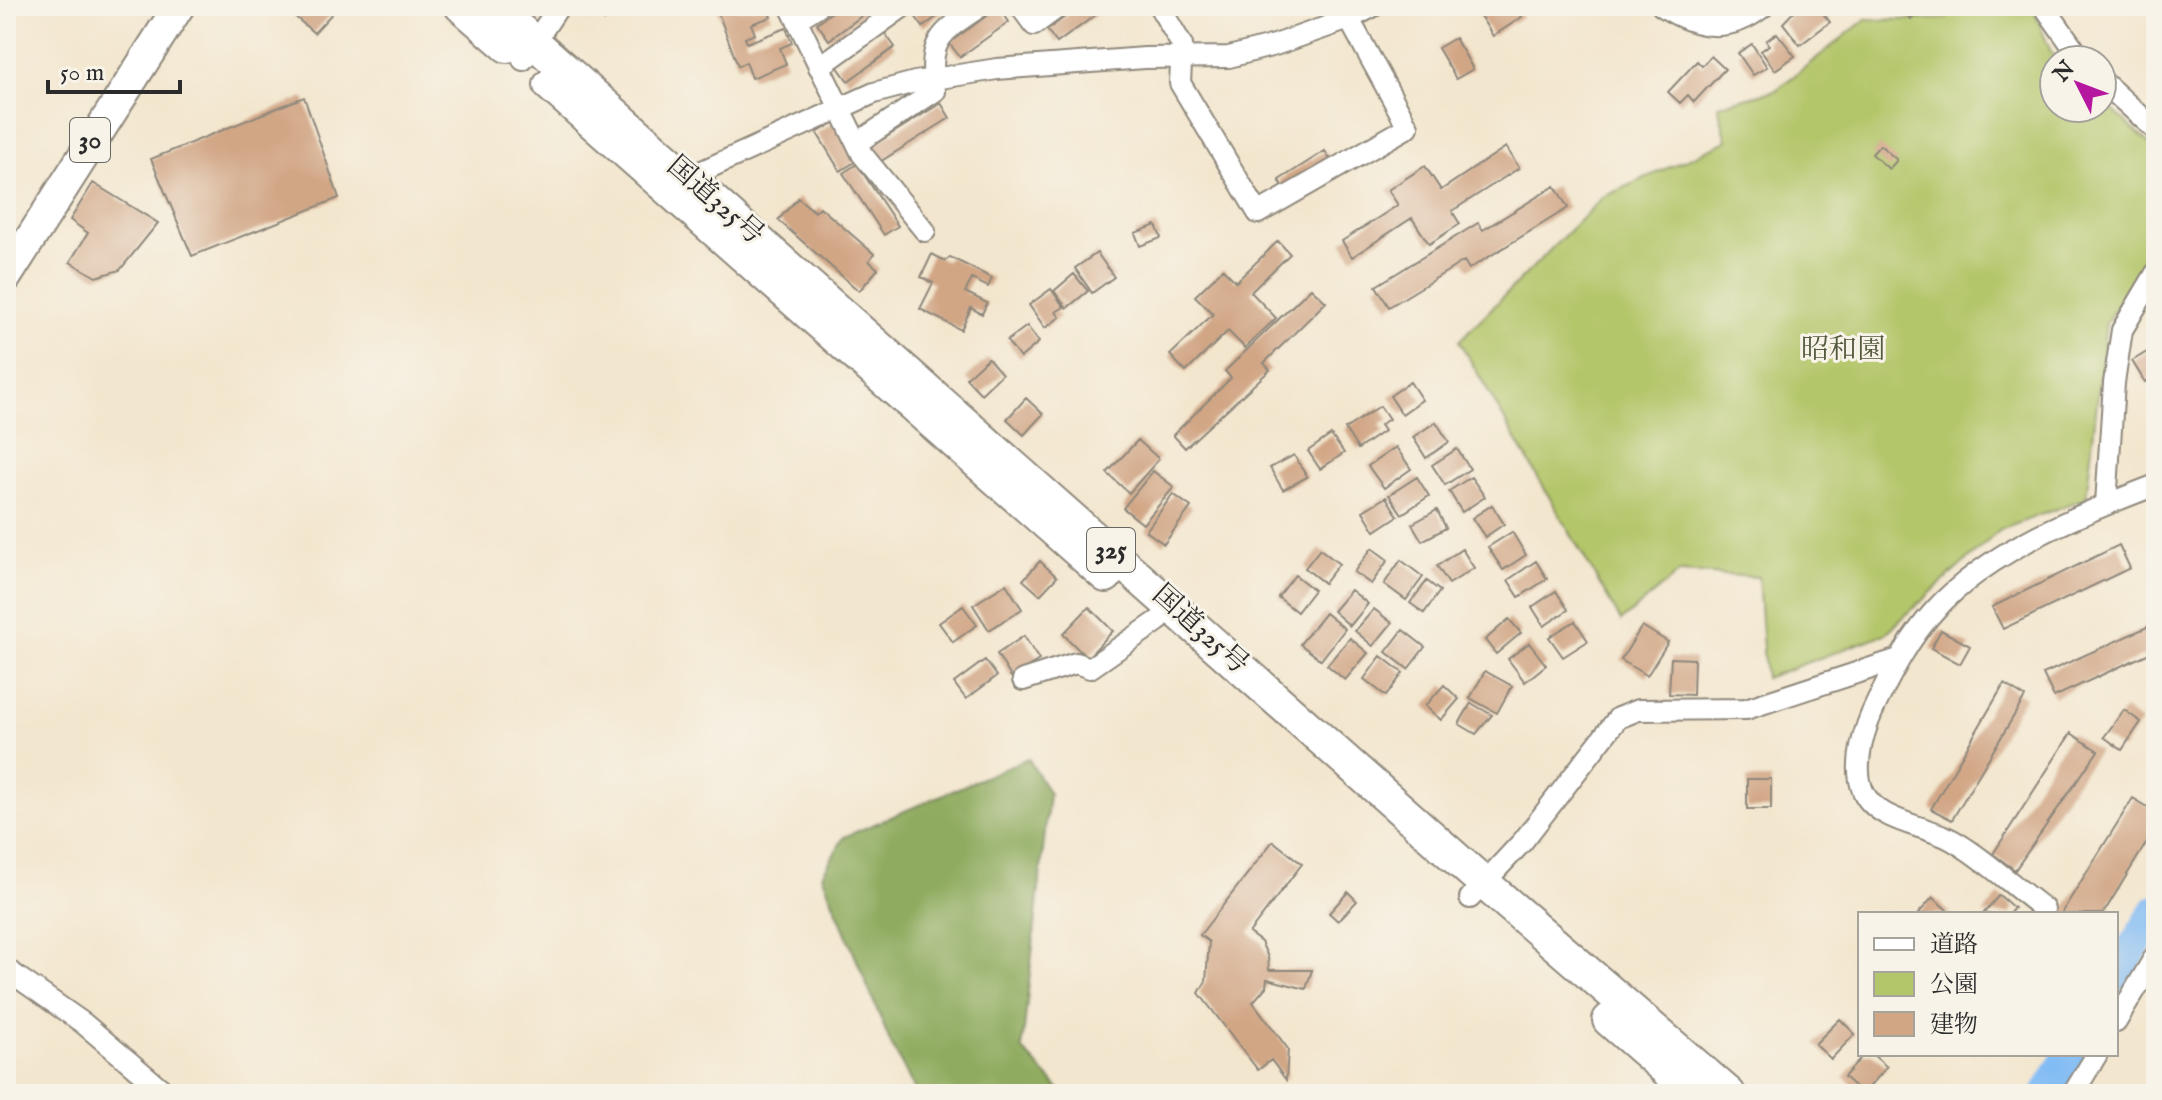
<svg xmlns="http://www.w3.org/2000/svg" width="2162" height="1100" font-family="'IM FELL English','Noto Serif JP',serif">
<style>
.green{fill:#b4c66a;stroke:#70784a;stroke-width:2}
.forest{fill:#8fab5e;stroke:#5d6b44;stroke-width:2}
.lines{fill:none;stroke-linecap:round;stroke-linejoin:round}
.river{stroke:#82bcf4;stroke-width:32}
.building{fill:#d1a685}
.minor-casing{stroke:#8f887c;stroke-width:24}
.primary-casing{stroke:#8f887c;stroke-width:34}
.trunk-casing{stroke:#8f887c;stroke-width:36}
.minor{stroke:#fff;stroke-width:20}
.primary{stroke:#fff;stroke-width:30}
.trunk{stroke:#fff;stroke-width:32}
.labels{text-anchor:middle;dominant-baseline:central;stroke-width:6;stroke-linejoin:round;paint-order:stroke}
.shield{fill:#f7f3e8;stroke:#686764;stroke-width:2}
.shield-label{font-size:26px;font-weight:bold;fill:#2b2b2b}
.street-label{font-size:28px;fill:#2b2b2b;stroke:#f7f3e8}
.park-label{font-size:28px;fill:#545a3e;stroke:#f7f3e8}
</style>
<rect width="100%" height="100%" fill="#f7f3e8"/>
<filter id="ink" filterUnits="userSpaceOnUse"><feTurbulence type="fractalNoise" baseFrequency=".0125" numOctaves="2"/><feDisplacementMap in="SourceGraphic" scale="16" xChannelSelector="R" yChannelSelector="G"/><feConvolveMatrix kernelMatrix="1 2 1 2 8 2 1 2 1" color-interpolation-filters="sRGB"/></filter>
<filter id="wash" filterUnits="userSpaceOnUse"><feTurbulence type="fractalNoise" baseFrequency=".006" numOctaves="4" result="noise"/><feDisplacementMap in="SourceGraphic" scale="32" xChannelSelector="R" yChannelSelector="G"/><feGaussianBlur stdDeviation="1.8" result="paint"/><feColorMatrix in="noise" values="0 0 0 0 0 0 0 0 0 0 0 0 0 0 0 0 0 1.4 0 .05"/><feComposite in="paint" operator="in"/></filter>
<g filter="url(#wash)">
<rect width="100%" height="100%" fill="#f3e6ce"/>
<!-- green -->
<path class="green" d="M1963 6H2032L2051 52 2059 60H2054V108H2102V100L2156 150V246L2106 323 2086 498 2000 530 1885 634 1765 678 1758 577 1680 572 1621 621 1459 341 1603 197 1727 141 1718 105 1776 90 1865 20 1945 19Z"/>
<!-- forest -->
<path class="forest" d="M1028 758 1049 794 1022 1049 1064 1094H917L891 1044 822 875 844 837Z"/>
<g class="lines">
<!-- river -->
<path class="river" d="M2116 976 2156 911
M2047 1094 2070 1054"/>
</g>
<g id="blocks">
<!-- building -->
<path class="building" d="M283 6H335L337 8 314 33Z
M583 6H613L604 20 594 13 589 19 579 12Z
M735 6 737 10 767 6 771 17 751 24 755 34 745 38 747 43 786 28 792 43 780 48 786 64 752 78 746 62 738 66 716 7Z
M840 6H875L829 40 817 23Z
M915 6H951L923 27 910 9Z
M1080 6H1108L1057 43 1047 30Z
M1485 6H1515L1522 17 1493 36 1477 11Z
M1799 6H1817L1830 22 1800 45 1783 23Z
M1898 6H1925L1911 19Z
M999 7 1009 22 960 57 949 43Z
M884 32 895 47 848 81 837 66Z
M1777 33 1795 56 1775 70 1761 51 1769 45 1766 41Z
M1455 38 1473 69 1456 79 1438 48Z
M1752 44 1767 67 1753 75 1738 53Z
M1711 56 1725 69 1694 102 1688 95 1680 103 1668 92 1697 61 1702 66Z
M304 97 339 198 192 256 151 159Z
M941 103 950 118 878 163 869 148Z
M835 122 858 160 840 171 817 133Z
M1880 145 1897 160 1889 169 1872 154Z
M1506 147 1519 168 1452 211 1460 224 1429 244 1412 218 1352 257 1342 241 1398 205 1388 190 1425 166 1441 190Z
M1325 151 1332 163 1286 191 1279 180Z
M857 164 898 226 884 235 843 173Z
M93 183 158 223 120 270 96 277 70 262 88 233 70 220Z
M1555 186 1568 208 1469 269 1464 261 1389 307 1376 286 1478 223 1483 230Z
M798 198 815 212 820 207 874 254 869 261 878 269 859 291 778 220Z
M1156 225 1161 238 1140 246 1135 233Z
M1278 241 1290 254 1251 292 1276 318 1245 348 1228 331 1186 372 1170 355 1213 314 1195 296 1223 269 1236 282Z
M1097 253 1114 277 1092 293 1075 268Z
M932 254 945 261 950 257 992 278 988 287 972 279 965 292 987 303 982 314 971 308 961 330 920 309 933 283 921 277Z
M1074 274 1088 291 1067 308 1054 291Z
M1311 288 1326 302 1264 363 1270 370 1185 448 1173 435 1231 378 1225 371Z
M1051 289 1064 307 1056 312 1060 317 1045 328 1029 305Z
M1027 326 1039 342 1020 358 1007 341Z
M2152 349 2156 356V375L2145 382 2132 361Z
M988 358 1002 374 981 394 966 378Z
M1410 382 1422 400 1402 414 1390 396Z
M1026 398 1043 414 1024 435 1007 419Z
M1380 406 1389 419 1380 425 1384 431 1358 449 1345 429Z
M1436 422 1449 442 1426 458 1413 437Z
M1331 435 1344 453 1320 469 1308 451Z
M1138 440 1159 459 1129 493 1107 473Z
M1396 447 1411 469 1384 488 1368 466Z
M1457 449 1470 469 1445 485 1432 465Z
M1294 455 1307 477 1283 490 1270 468Z
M1153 471 1174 487 1143 524 1123 508Z
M1417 477 1429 496 1402 514 1389 495Z
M1471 477 1485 497 1462 512 1449 491Z
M1173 494 1191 507 1164 544 1146 531Z
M1386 497 1398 516 1375 531 1363 511Z
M1492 505 1504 524 1485 537 1472 518Z
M1437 510 1446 528 1422 541 1412 524Z
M1512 532 1526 555 1503 570 1488 547Z
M2119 545 2130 568 2003 629 1992 607Z
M1372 548 1388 560 1371 584 1354 572Z
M1320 549 1339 564 1324 583 1305 568Z
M1462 549 1474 568 1449 584 1437 566Z
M1401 560 1423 577 1406 600 1384 584Z
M1040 561 1057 577 1040 595 1023 580Z
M1536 561 1547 579 1519 597 1508 580Z
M1295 575 1314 590 1297 612 1278 597Z
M1427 581 1440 591 1424 613 1410 603Z
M1006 584 1022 609 989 630 973 605Z
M1351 590 1368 604 1350 626 1333 611Z
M1556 591 1568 610 1544 626 1532 607Z
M963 606 977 625 953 642 939 623Z
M1089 607 1113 631 1087 658 1063 634Z
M1374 609 1392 623 1373 646 1355 631Z
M1325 613 1345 629 1321 660 1300 644Z
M1509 619 1521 633 1496 654 1485 640Z
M1575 621 1588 641 1563 657 1549 637Z
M2156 623V650L2054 697 2043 674Z
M1642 626 1668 642 1647 676 1621 660Z
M1403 630 1425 647 1408 669 1386 652Z
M1941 630 1970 646 1960 664 1931 648Z
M1024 636 1039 660 1011 677 997 654Z
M1350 638 1368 653 1345 680 1327 665Z
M1529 643 1546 665 1525 682 1508 659Z
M1381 656 1403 673 1386 696 1364 679Z
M1671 658 1694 659 1693 695 1669 694Z
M985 660 997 676 966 699 954 683Z
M1485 671 1512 686 1497 713 1470 698Z
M2004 684 2025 697 1952 820 1931 809Z
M1444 685 1459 699 1441 720 1425 706Z
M1471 703 1492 715 1476 734 1459 724Z
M2124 710 2141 722 2122 750 2104 737Z
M2071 733 2098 751 2015 870 1993 854Z
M1747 779H1771V809H1747Z
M2133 798 2156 812V827L2103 914H2065L2062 912Z
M1273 841 1302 864 1249 933 1261 942 1268 957 1269 970H1312L1306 989 1267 979 1266 987 1253 1002 1288 1049 1286 1080 1271 1060 1258 1070 1199 993 1206 981 1209 942 1200 935Z
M1348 892 1357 901 1338 921 1329 913Z
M1999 895 2014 908 2009 914H1983Z
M1933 897 1951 914H1918Z
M1840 1019 1855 1034 1831 1059 1815 1044Z
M1864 1054H1872L1887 1067 1863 1094 1844 1077Z"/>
</g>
</g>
<g filter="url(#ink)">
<use href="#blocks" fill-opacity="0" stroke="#8f887c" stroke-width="2"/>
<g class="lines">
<!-- minor casing -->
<g class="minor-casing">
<path id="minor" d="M790 6 862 154 925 231
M1020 6 1034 25 1060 6
M1159 6 1182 45 1180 83 1258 213 1408 127 1349 19
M1662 6C1697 29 1730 34 1764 6
M2044 6 2082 60
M798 19 818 6
M523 60 559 6
M819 67 904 6
M2102 81 2156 130
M857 143 935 91C928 39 940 33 981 6
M678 182 874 93 915 82 997 69 1145 58 1229 57 1275 45 1349 19 1374 6
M2106 504 2114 383 2122 330 2156 273
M1023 680 1076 663 1090 668 1158 621
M1470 898 1523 841 1618 718 1638 710 1746 709 1899 659
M2044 909C2014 887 1984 858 1952 840 1926 825 1876 822 1863 791 1852 764 1865 726 1877 702 1893 670 1910 637 1935 610 1991 549 2080 514 2156 485
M6 969 83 1023 167 1094
M2116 1022 2156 955
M2073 1094 2097 1054"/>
</g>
<!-- primary casing -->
<g class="primary-casing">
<path id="primary" d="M6 277 179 6"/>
</g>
<!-- trunk casing -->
<g class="trunk-casing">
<path id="trunk" d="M461 6 507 46
M493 6 1485 884 1729 1094
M550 85 1106 576
M1609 1020 1694 1094"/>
</g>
<!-- minor -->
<use href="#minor" class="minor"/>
<!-- primary -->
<use href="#primary" class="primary"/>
<!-- trunk -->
<use href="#trunk" class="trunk"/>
</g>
</g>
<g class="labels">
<!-- shield labels -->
<g class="shield">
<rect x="70" y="118" width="40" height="44" rx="6"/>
<rect x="1087" y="528" width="48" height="44" rx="6"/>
</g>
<g class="shield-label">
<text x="90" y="140">30</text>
<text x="1111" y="550">325</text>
</g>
<!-- street labels -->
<g class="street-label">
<text transform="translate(715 201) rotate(41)">国道325号</text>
<text transform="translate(1200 630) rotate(42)">国道325号</text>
</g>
<!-- park labels -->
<g class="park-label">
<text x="1843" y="350">昭和園</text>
</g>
</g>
<!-- margin -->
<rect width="2162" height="1100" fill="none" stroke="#f7f3e8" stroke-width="32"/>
<!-- legend -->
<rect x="1858" y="912" width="260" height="144" fill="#f7f3e8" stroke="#a5a39c" stroke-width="2"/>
<rect x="1874" y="938" width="40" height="12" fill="#ffffff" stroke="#a5a39c" stroke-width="2"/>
<text x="1930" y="952" font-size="24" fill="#2b2b2b">道路</text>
<rect x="1874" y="972" width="40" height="24" fill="#b4c66a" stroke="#a5a39c" stroke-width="2"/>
<text x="1930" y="992" font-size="24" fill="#2b2b2b">公園</text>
<rect x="1874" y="1012" width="40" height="24" fill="#d1a685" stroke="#a5a39c" stroke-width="2"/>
<text x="1930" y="1032" font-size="24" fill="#2b2b2b">建物</text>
<!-- north arrow -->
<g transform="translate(2078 84) rotate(312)"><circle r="38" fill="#f7f3e8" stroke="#a5a39c" stroke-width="2"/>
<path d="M0-6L14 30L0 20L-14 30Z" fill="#b5179e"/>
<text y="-12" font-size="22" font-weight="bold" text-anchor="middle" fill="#2b2b2b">N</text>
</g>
<!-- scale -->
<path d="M48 80v12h132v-12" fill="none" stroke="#2b2b2b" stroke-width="4"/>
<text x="60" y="80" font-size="24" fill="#2b2b2b" stroke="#f7f3e8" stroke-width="6" paint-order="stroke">50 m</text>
</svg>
